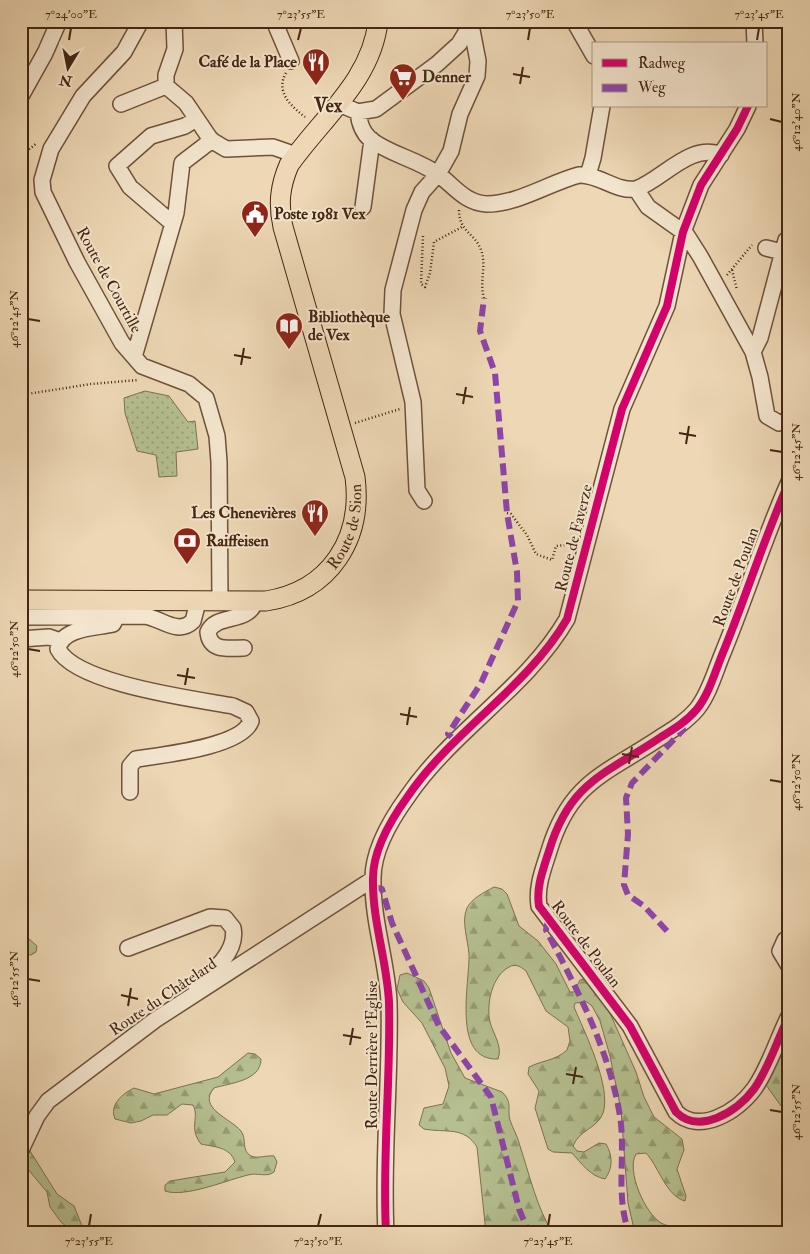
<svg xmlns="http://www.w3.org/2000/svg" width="810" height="1254" font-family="'IM FELL Double Pica',serif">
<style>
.green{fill:url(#green-dots);stroke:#7c7250}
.forest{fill:url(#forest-firs);stroke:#7c7250}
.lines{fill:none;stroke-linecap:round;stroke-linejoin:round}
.minor-casing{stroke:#6e523a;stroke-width:18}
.major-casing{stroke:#442611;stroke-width:21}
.path{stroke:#442611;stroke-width:2.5;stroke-dasharray:1 2.5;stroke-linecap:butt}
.minor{stroke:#f3e5ce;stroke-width:15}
.major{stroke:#edd7b4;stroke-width:19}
.quiet{stroke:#8e44ad;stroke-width:6;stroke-dasharray:12 6;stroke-linecap:butt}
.cycleway-casing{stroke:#f3e5ce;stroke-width:11}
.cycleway{stroke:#d6006c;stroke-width:8}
.ticks{fill:none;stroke:#442611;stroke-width:2}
.labels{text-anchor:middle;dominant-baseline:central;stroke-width:4;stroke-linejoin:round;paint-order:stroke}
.poi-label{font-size:16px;font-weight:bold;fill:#442611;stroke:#f3e5ce;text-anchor:start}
.street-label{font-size:16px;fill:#442611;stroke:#f3e5ce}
.quarter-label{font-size:19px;font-weight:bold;fill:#442611;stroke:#f3e5ce}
.neatline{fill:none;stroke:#442611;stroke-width:2}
.ticks-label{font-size:12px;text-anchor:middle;fill:#442611}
</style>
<defs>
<pattern id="green-dots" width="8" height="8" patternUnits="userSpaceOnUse" patternTransform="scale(1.25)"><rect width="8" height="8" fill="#b5bf8f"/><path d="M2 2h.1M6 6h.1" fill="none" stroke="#959b73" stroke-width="1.8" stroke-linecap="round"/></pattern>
<pattern id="forest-firs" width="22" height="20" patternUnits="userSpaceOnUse" patternTransform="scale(1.25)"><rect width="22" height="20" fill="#b5bf8f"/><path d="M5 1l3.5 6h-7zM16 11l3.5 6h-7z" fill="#959b73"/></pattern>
</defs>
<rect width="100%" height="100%" fill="#edd7b4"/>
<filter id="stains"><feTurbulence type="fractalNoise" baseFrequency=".004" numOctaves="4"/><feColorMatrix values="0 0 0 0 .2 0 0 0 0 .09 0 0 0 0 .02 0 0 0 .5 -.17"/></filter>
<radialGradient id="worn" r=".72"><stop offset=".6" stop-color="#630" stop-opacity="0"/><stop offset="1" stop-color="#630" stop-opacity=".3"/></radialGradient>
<!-- green -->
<path class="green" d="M145 391 169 396 188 422 195 421 198 449 176 452 177 476 159 477 156 455 137 451 125 413 124 398Z"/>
<!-- forest -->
<path class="forest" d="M494 887 502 889 507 894 519 926 538 941 556 964 570 992H574L580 980 584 979 609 1011 636 1072 644 1097 654 1117 682 1139 684 1150 677 1169 686 1196 685 1201C666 1196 659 1167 646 1153L636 1154C626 1171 645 1213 661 1223 670 1228 682 1226 690 1233H635L628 1203 621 1110 610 1056 600 1021 592 1006 587 1002 575 1003 574 1007C584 1031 612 1087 603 1113 598 1128 579 1130 573 1146L577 1151 584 1152 599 1143 606 1144C613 1156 613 1168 605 1179 590 1176 582 1164 572 1153L553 1152 548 1149 535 1108 539 1091 528 1074 529 1067C543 1060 555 1061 567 1050L570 1041 568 1027 546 1011 526 971C521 967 516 963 509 967 492 976 486 1004 490 1022 493 1034 503 1046 498 1059 451 1061 470 982 469 954 468 940 461 921 467 908 472 898 485 892 494 887Z
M21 932 37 946 36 952 31 955H21Z
M407 973 424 981 429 988 451 1053 465 1078 502 1092C513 1103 507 1108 510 1120 513 1129 518 1137 520 1146 529 1173 537 1209 553 1233H486L477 1147C464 1126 446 1133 424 1129L419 1125 424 1108 443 1104 449 1086 445 1068 422 1023 403 1002 397 989 400 975Z
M789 1050V1117L766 1085 777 1060Z
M248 1053 255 1054 261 1059C261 1081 230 1083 214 1088 197 1108 230 1118 241 1131 247 1139 241 1151 251 1156 258 1159 267 1155 274 1156L277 1162 274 1172C266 1178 258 1172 248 1175 227 1180 185 1198 165 1191V1185L170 1181 225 1172 235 1162C230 1147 215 1147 201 1144 188 1127 200 1118 193 1105L182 1104 167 1115H153L141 1121 131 1123 115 1119C109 1105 122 1094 134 1088L154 1094 218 1077Z
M30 1151 57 1194 74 1206 82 1226 87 1233H74L61 1222 50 1207 47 1192 27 1168 25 1160Z"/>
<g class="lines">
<!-- minor casing -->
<g class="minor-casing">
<path id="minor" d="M141 21 124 52 83 96 51 149 42 180 43 192 77 262 122 343 142 366 189 384 206 398 217 436 219 462 220 602
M274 21 291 61
M574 21 594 56
M754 21 755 44
M166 86 186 103 211 140 226 149 273 147 296 155
M166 86V75L175 49 174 21
M21 96 45 53 59 21
M121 104 166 86
M339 104 358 112 376 109 437 64 459 44 473 21
M358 112C359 122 362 132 370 139 390 155 418 159 439 175 454 186 465 203 487 204 518 204 549 183 579 175 599 174 616 192 636 189 663 179 691 142 721 155
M588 175 593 158 602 106
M636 189 648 207 686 234 700 256 753 352 760 377 767 416 779 423 789 421
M363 207 372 140
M172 223 130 187 117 166 151 136 185 126 196 119
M766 248 782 252
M753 352 760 338 786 240
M134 357 176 213 182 163 212 140
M789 482C764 538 746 597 722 655 715 672 709 694 697 709 687 721 674 729 661 737 606 774 570 781 549 851 543 870 536 887 539 906L630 1026 676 1112C699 1135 737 1112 754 1089 769 1068 777 1040 789 1016
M424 501 417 490 413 402 392 314 393 290 414 210 422 192 438 174 451 151 460 114 477 76 478 61 471 25
M117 616 113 624C97 628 62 627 58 649 76 684 195 699 233 706L246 712 251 721C242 747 162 755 136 759L130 766V792
M21 617 145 616C161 618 178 636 193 621L198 602
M21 639 49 637 61 641
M244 648C228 648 210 652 208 632 216 613 248 624 255 602
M789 939 785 940 780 951 789 966
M128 948 210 917 225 918 233 928C238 951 213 973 195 984
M21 1150 37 1116 48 1101 155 1020 373 879
M386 1233C382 1156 391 1079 389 1002 387 961 372 920 373 878 373 850 392 818 408 796 453 730 527 688 567 619L622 409 667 306 683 232 701 185 737 129 748 106"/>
</g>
<!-- major casing -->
<g class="major-casing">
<g id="major">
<path id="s1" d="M21 600 266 601C330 591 363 539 355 477L283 227C278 204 280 186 289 165 321 119 372 80 378 21"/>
</g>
</g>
<!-- path -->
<path class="path" d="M286 73C275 92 291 106 305 117
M21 156 37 143
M459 210C459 232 475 233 481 250 487 265 479 282 484 298
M423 236 421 284 425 287 430 273 434 242 462 227
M732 270 737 290
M727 275 752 245
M21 395 91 384 138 380
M355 423 400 409
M507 513 511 514 527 535 536 554 552 560 556 546 566 545"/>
<!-- minor -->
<use href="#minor" class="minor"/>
<!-- major -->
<use href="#major" class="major"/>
<!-- quiet -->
<path class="quiet" d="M456 741 448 734 481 683 518 601 517 572 507 513 495 373 480 331 484 298
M374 887 382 889 392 923 439 1026 491 1097 519 1209 529 1233
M548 920 546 930C577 989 609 1049 620 1116 626 1156 615 1194 629 1233
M667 931 644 906 628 895 624 885 628 834 626 798 632 783 683 730 682 723"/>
<!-- cycleway casing -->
<g class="cycleway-casing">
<path id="cycleway" d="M789 482C764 538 746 597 722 655 715 672 709 694 697 709 687 721 674 729 661 737 606 774 570 781 549 851 543 870 536 887 539 906L630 1026 676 1112C699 1135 737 1112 754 1089 769 1068 777 1040 789 1016
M386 1233C382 1156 391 1079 389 1002 387 961 372 920 373 878 373 850 392 818 408 796 453 730 527 688 567 619L622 409 667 306 683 232 701 185 737 129 748 106"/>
</g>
<!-- cycleway -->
<use href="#cycleway" class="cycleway"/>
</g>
<!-- ticks -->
<path class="ticks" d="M69 40 71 28M298 40 301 28M528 40 530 28M757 40 759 28M513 74 530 77M520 84 523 67M770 119 782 122M28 319 40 321M234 355 251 358M241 365 244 348M456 394 473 397M463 404 466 387M679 433 696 436M686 444 689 426M770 450 782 452M28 649 40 651M177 675 195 678M185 685 188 668M400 714 417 717M407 725 410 707M622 754 639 757M629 764 632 747M770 780 782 782M28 979 40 981M121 995 138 999M128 1006 131 988M343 1035 361 1038M350 1045 353 1028M566 1074 583 1077M573 1084 576 1067M770 1110 782 1112M89 1226 91 1214M318 1226 321 1214M548 1226 550 1214"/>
<!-- icons -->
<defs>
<g id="restaurant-pin" transform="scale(1.4375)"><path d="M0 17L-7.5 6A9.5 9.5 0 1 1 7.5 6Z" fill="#8f2418" stroke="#f3e5ce"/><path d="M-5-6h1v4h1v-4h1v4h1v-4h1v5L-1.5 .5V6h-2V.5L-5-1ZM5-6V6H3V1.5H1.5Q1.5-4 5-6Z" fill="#fff"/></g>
<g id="supermarket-pin" transform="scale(1.4375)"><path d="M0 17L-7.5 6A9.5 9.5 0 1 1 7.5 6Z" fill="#8f2418" stroke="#f3e5ce"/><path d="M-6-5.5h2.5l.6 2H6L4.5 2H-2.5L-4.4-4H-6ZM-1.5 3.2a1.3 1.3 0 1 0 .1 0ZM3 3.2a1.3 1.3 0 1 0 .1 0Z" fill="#fff"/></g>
<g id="civic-pin" transform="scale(1.4375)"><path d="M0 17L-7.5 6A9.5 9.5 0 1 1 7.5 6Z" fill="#8f2418" stroke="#f3e5ce"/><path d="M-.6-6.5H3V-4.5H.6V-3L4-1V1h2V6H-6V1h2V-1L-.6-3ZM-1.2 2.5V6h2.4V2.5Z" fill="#fff"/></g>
<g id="library-pin" transform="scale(1.4375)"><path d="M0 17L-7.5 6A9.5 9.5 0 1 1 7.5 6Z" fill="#8f2418" stroke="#f3e5ce"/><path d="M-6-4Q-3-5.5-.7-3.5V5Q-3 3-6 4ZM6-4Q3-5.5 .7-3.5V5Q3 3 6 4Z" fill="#fff"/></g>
<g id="bank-pin" transform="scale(1.4375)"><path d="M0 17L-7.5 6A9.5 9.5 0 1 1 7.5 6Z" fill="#8f2418" stroke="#f3e5ce"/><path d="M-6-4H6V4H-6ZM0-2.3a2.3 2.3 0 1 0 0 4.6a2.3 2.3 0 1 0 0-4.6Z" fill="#fff"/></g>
</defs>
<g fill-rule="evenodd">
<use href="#restaurant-pin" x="316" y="62"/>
<use href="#supermarket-pin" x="403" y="77"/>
<use href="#civic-pin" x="255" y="214"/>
<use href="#library-pin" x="289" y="326"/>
<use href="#restaurant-pin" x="315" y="513"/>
<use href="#bank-pin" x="187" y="541"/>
</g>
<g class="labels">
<!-- poi labels -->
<g class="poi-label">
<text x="297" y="62" text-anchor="end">Café de la Place</text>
<text x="422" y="77">Denner</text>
<text x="274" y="214">Poste 1981 Vex</text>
<text x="308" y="317">Bibliothèque<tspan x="308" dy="18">de Vex</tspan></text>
<text x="296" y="513" text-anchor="end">Les Chenevières</text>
<text x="206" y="541">Raiffeisen</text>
</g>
<!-- street labels -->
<g class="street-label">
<text transform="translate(109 280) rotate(61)">Route de Courtille</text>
<text stroke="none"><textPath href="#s1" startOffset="364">Route de Sion</textPath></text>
<text transform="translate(574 538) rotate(-76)">Route de Faverze</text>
<text transform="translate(736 577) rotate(-70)">Route de Poulan</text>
<text transform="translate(586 944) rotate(53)">Route de Poulan</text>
<text transform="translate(163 997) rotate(-34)">Route du Châtelard</text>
<text transform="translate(372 1055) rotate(-90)">Route Derrière l'Eglise</text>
</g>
<!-- quarter labels -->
<g class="quarter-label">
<text x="328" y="106">Vex</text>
</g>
</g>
<!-- margin -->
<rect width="810" height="1254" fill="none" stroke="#edd7b4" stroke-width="55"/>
<!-- legend -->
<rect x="592" y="42" width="175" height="65" fill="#f3e5ce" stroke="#ad9982"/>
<rect x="602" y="59" width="25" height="8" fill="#d6006c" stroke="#ad9982"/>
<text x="638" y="68" font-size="15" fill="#442611">Radweg</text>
<rect x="602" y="84" width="25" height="8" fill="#8e44ad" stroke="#ad9982"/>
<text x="638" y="92" font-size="15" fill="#442611">Weg</text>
<!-- north arrow -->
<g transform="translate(68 68) rotate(190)" stroke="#f3e5ce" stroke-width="4" paint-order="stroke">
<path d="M0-4L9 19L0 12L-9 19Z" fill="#442611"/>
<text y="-8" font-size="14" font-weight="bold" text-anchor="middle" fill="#442611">N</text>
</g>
<rect x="28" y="28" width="754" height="1198" class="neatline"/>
<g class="ticks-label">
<text x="71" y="18">7°24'00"E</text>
<text x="301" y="18">7°23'55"E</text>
<text x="530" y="18">7°23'50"E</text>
<text x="759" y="18">7°23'45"E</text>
<text transform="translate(796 122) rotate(-90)" y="4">46°12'40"N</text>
<text transform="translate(14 319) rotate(-90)" y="4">46°12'45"N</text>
<text transform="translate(796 452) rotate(-90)" y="4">46°12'45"N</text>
<text transform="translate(14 649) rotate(-90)" y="4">46°12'50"N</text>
<text transform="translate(796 782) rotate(-90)" y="4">46°12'50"N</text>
<text transform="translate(14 979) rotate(-90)" y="4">46°12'55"N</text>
<text transform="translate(796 1112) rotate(-90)" y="4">46°12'55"N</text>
<text x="89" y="1245">7°23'55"E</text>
<text x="318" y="1245">7°23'50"E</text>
<text x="548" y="1245">7°23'45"E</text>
</g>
<rect width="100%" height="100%" filter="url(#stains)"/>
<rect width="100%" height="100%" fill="url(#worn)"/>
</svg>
